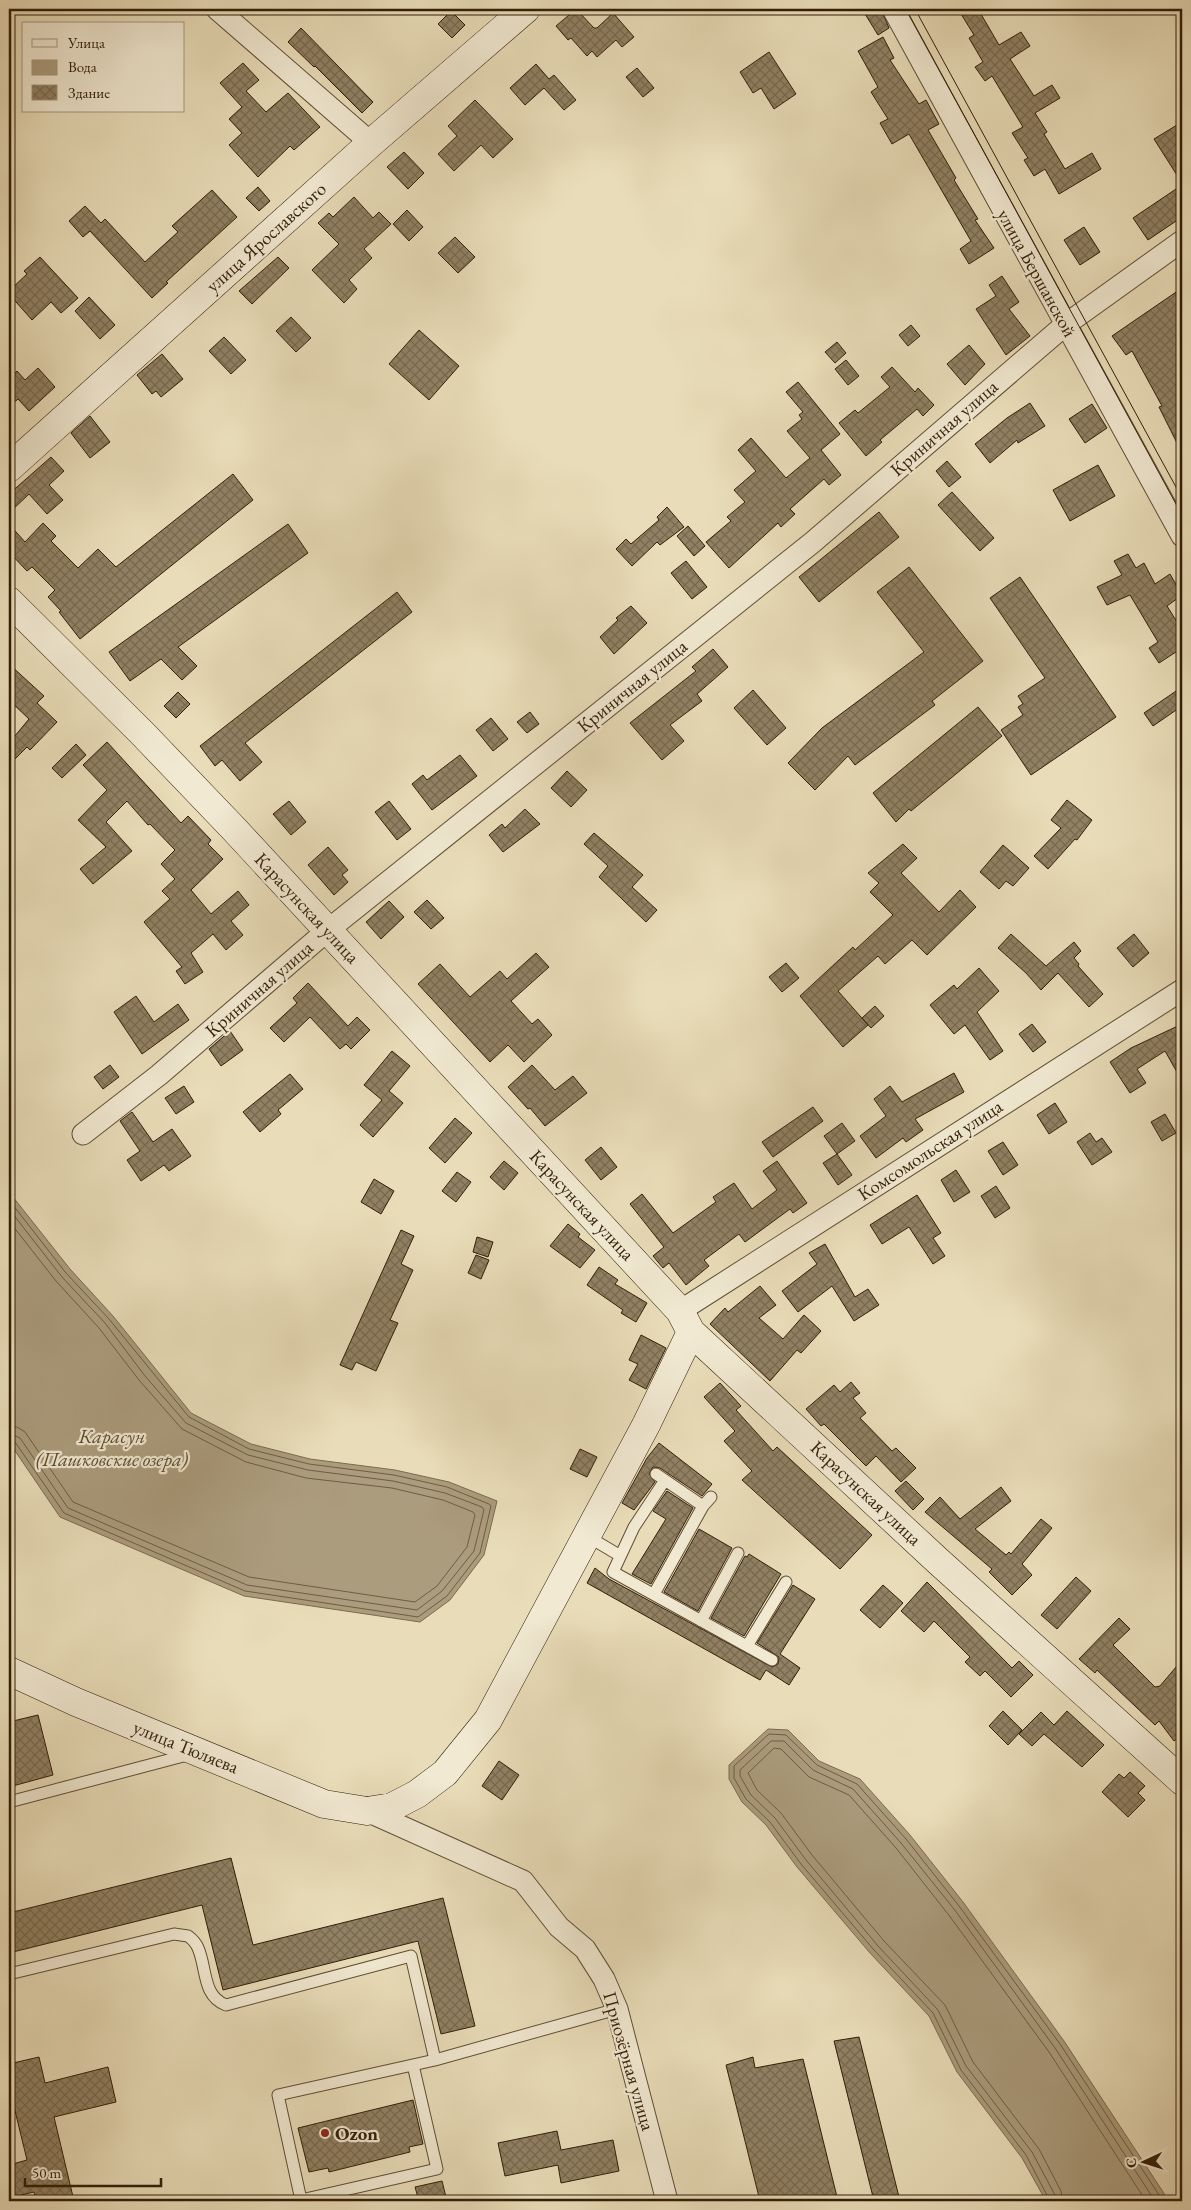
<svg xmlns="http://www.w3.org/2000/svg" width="1191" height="2210" font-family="'EB Garamond',serif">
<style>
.water{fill:#ab9c7d;stroke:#7b6a4e}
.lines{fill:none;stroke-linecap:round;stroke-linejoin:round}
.shore{stroke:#6e5d42;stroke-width:1}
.building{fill:url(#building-cross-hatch);stroke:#321e08}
.lane-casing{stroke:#604e34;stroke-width:13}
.street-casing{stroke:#604e34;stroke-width:23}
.secondary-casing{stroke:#321e08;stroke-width:29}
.lane{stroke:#f1e9d2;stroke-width:11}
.street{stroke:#f1e9d2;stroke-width:21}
.secondary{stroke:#f1e9d2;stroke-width:28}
.tram{stroke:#321e08;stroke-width:1}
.poi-dot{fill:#8f2418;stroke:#f1e9d2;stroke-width:2}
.labels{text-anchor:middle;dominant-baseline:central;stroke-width:4.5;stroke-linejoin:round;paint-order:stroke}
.street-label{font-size:19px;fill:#321e08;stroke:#f1e9d2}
.poi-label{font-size:19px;font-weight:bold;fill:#321e08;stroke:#f1e9d2;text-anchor:start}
.water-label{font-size:20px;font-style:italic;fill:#5c4a31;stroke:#f1e9d2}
</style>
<defs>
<pattern id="building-cross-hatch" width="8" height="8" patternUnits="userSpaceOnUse" patternTransform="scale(1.25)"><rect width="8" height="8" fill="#918164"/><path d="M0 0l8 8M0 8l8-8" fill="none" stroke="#776950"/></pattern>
</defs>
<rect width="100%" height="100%" fill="#e9ddb9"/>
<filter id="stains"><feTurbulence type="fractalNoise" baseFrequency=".004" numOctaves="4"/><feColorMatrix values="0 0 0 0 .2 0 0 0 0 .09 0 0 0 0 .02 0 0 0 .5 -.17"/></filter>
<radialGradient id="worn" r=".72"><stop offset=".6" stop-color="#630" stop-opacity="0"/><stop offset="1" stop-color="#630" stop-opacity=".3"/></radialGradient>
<!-- water -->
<path class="water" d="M9 1192 70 1269 113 1316 191 1413 251 1444 310 1459 395 1470 449 1482 497 1501 484 1555 450 1600 420 1622 244 1596 60 1517 9 1442Z
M768 1729 788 1730 819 1761 860 1779 910 1835 963 1902 1064 2041 1169 2201H1046L1022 2158 957 2072 929 2016 870 1953 797 1867 766 1825 742 1802 729 1779V1765Z"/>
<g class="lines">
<!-- shore -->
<path class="shore" d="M9 1200 66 1273 109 1319 189 1417 249 1449 309 1464 394 1475 447 1487 489 1504 491 1506 480 1553 447 1596 418 1617 245 1591 64 1513 15 1442 9 1440
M9 1209 62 1277 105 1323 145 1376 186 1423 248 1455 308 1470 393 1481 445 1493 482 1507 484 1510 474 1551 442 1591 417 1610 247 1585 68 1508 20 1438 9 1433
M9 1221 56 1281 99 1328 139 1380 182 1429 246 1462 306 1478 392 1488 443 1500 473 1512 475 1515 467 1547 437 1586 415 1602 249 1577 73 1502 25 1432 17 1427 9 1426
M1050 2201 1026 2155 961 2070 933 2013 874 1950 801 1864 770 1822 746 1799 734 1778V1766L769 1734 786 1735 817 1765 857 1784 906 1839 959 1906 1060 2044 1163 2201
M1056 2201 1055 2195 1032 2152 966 2066 938 2010 878 1946 806 1860 775 1818 751 1795 740 1776V1770L771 1741H784L813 1770 853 1789 901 1843 954 1909 1055 2048 1155 2201
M1063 2201 1061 2191 1039 2149 973 2062 945 2005 884 1941 812 1855 781 1813 757 1790 748 1773 774 1748 781 1749 809 1777 849 1795 896 1848 948 1914 1049 2052 1146 2201"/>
</g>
<!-- building -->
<path class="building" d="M576 9 594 28H597L613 13 634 37 622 47 616 40 597 57 592 51 587 56 571 38 568 40 556 26Z
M862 9H881L889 28 878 35Z
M958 9H978L999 45 1021 32 1030 46 1010 59 1034 96 1052 85 1060 98 1035 113 1047 132 1044 134 1065 169 1092 153 1101 169 1059 194 1045 169 1034 176 1024 160 1028 158 1012 133 1023 127 992 76 985 81 975 67 983 62 969 38 974 35Z
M451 11 465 25 452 38 438 24Z
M301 28 373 102 362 113 315 66 314 67 288 42Z
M883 37 894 58 890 60 919 104 926 100 939 124 928 130 956 178 954 180 978 219 975 220 994 248 969 264 960 249 971 241 909 134 892 144 880 123 888 119 871 92 878 87 858 51Z
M769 52 796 94 774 109 761 88 753 93 740 72Z
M243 63 259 80 246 91 266 112 288 93 320 127 294 150 290 146 258 177 229 145 242 133 229 119 242 107 220 83Z
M536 64 549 79 554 75 576 100 564 110 544 88 525 105 510 88Z
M637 68 654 88 643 97 626 77Z
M475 100 513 139 493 158 481 145 454 171 438 154 457 136 448 126Z
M1182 122V183L1154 139Z
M404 152 424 173 408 189 387 167Z
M1182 185V217L1148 240 1133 218Z
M258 187 270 201 259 211 246 198Z
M212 190 237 217 166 282 168 283 152 298 90 231 83 237 69 221 85 206 101 223 105 219 145 262 178 232 172 226Z
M354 197 373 218 379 212 391 224 364 249 372 258 349 280 357 289 344 303 312 270 339 244 318 223 329 213 333 217Z
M407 210 423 227 409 241 393 224Z
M1084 227 1100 252 1080 265 1064 240Z
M455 237 475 257 458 273 438 253Z
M40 257 78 298 61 313 51 302 32 320 9 294V291L27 274 24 271Z
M278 257 289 268 252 304 239 291Z
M1002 276 1019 302 1009 309 1030 336 1006 355 976 309 996 296 989 285Z
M1182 288V453L1159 407 1162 406 1132 351 1126 355 1112 336Z
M89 297 115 325 100 339 75 311Z
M291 317 311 338 296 352 276 331Z
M911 325 920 336 908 346 899 335Z
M419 330 459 366 429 400 389 364Z
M224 337 246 360 231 374 209 351Z
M837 342 846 353 835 363 825 352Z
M969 345 985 364 965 385 947 364Z
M162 354 183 379 161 397 156 391 152 394 137 375Z
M846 360 859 376 848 385 835 369Z
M892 367 915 392 918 388 934 405 923 416 917 409 880 440 882 442 866 456 839 423 855 410 858 413 890 387 881 377Z
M38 368 55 387 29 411 18 399 9 407V379L17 371 25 380Z
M798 382 840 434 821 450 841 475 829 485 824 479 790 509 795 514 781 527 778 523 729 568 706 542 731 521 727 517 745 502 734 490 756 471 738 450 751 438 786 478 810 458 787 431 802 419 799 415 803 412 786 392Z
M1030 403 1045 426 1018 443 1017 440 990 463 975 444 1007 418Z
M1092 404 1107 428 1085 443 1069 419Z
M90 416 110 442 90 458 71 433Z
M51 457 64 471 49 485 63 500 47 514 29 494 9 513V494Z
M947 461 961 477 949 487 936 471Z
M1098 465 1115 496 1070 521 1053 490Z
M233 474 253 500 80 639 59 612 61 611 48 597 55 590 32 567 27 571 9 552V524L25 542 43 523 56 536 51 541 78 568 98 549 116 567Z
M952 492 994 538 980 551 938 505Z
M667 507 684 527 660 545 657 542 632 566 616 549 626 539 631 544 659 520 657 517Z
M879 512 899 537 819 602 799 577Z
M288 524 308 553 178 647 197 666 182 680 161 659 130 681 109 652Z
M688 526 705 546 694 556 677 536Z
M1128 554 1136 568 1144 563 1155 584 1170 574 1182 595 1167 606 1182 630V648L1159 663 1149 648 1158 642 1130 595 1107 605 1097 587 1122 575 1114 561Z
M686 561 707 587 692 599 671 573Z
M909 567 983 661 932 701 935 705 855 765 848 756 815 790 788 763 822 728 924 652 877 592Z
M1020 577 1116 717 1031 775 1001 730 1023 715 1018 707 1023 704 1018 696 1045 678 990 598Z
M397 592 412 612 245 743 262 762 240 781 222 760 215 766 200 746Z
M631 606 647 623 614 654 600 637 618 620 616 618Z
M713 649 728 667 697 694 702 701 670 725 684 741 662 760 630 723 696 671 692 667Z
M9 664 44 696 37 703 57 722 30 750 27 747 9 765V743L29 719 9 700Z
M1182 687V706L1153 726 1144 713Z
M753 690 786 728 767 745 734 708Z
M178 692 190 704 176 718 164 706Z
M978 707 1002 736 911 811 909 809 896 822 873 793Z
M530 712 539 724 527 733 517 722Z
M491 718 508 739 493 751 476 730Z
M107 742 181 823 188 816 211 840 208 844 223 859 191 890 211 914 238 891 249 905 231 921 243 935 226 950 213 934 191 953 203 972 185 984 176 971 182 967 144 922 170 899 162 891 175 879 161 864 175 850 150 824 148 825 127 801 106 822 132 851 93 884 80 869 106 847 78 820 107 790 83 765Z
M76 744 86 755 62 778 52 768Z
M460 755 477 776 432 810 412 784 423 775 427 780Z
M567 771 587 790 571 807 551 788Z
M1067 800 1092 820 1077 840 1075 839 1048 869 1034 856 1061 828 1051 820Z
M289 801 306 822 291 835 273 814Z
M389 801 411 829 397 840 375 812Z
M525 809 540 824 503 852 489 835 502 824 505 828Z
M594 833 643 875 632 887 657 910 646 922 599 877 608 866 584 844Z
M903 844 917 858 901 873 939 912 960 890 976 907 927 955 912 940 885 964 878 956 838 991 868 1025 843 1047 800 996 853 947 855 950 893 915 870 892 879 883 868 873Z
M1003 845 1029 868 1013 886 1006 881 999 889 980 872Z
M328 847 348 870 342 875 348 882 334 895 308 865Z
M427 900 444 918 431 929 414 912Z
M389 901 404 917 381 939 366 922Z
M1011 934 1046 966 1074 942 1081 951 1074 958 1079 964 1078 966 1103 994 1089 1007 1058 973 1041 990 1026 973 998 948Z
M1134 934 1149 953 1133 967 1117 948Z
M536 953 549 967 511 1001 532 1024 538 1019 552 1035 524 1062 508 1045 490 1062 418 984 440 964 470 997 500 971 507 979Z
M786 963 799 978 782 992 769 977Z
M979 968 999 991 977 1012 1003 1051 990 1060 965 1025 954 1034 930 1005 954 985 957 989Z
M308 983 348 1026 357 1017 370 1030 351 1049 346 1044 340 1049 310 1017 284 1042 270 1028 297 1003 293 998Z
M136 996 154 1022 178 1004 189 1020 142 1054 114 1012Z
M875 1006 884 1016 871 1028 862 1018Z
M1032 1024 1046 1042 1033 1052 1019 1034Z
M1182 1024V1081L1165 1051 1137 1069 1146 1083 1130 1093 1110 1062 1131 1048Z
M230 1031 243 1050 221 1066 209 1049Z
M392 1051 410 1066 389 1091 403 1103 373 1137 360 1125 382 1100 364 1085Z
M110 1065 119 1077 103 1089 94 1077Z
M532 1065 555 1090 573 1076 587 1093 545 1126 530 1108 528 1109 508 1087Z
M954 1073 964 1092 915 1119 923 1130 906 1142 903 1138 876 1158 860 1136 886 1116 874 1099 890 1086 902 1102Z
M290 1074 303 1089 278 1110 281 1114 260 1132 243 1112Z
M184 1086 194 1102 176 1114 165 1098Z
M1055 1103 1067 1122 1049 1134 1037 1115Z
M813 1107 823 1121 773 1157 762 1142Z
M132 1112 153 1142 172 1129 191 1156 169 1171 164 1165 141 1181 127 1160 140 1151 120 1121Z
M1165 1114 1176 1133 1162 1141 1151 1122Z
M455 1118 472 1133 445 1163 429 1148Z
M842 1123 855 1141 837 1154 824 1136Z
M1090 1133 1096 1142 1102 1138 1112 1152 1092 1165 1077 1142Z
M1003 1142 1018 1165 1003 1175 988 1151Z
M601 1147 617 1167 601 1180 585 1160Z
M837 1154 852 1175 838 1185 823 1163Z
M504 1161 518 1173 504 1190 490 1177Z
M777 1161 807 1203 793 1213 790 1209 745 1242 739 1234 704 1260 709 1266 686 1285 669 1263 663 1268 653 1256 664 1247 630 1204 642 1194 673 1233 716 1202 713 1197 734 1183 752 1209 777 1190 763 1171Z
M956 1170 970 1192 954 1202 941 1180Z
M457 1172 471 1182 456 1202 442 1191Z
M374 1179 394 1191 381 1214 361 1202Z
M996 1186 1010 1208 995 1218 981 1196Z
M917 1195 941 1233 933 1238 945 1256 933 1264 909 1227 882 1244 870 1225Z
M568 1224 580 1234 578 1237 595 1250 580 1268 550 1246Z
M401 1230 414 1236 401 1264 413 1270 390 1320 398 1323 376 1371 356 1362 352 1370 340 1365Z
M477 1237 493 1242 488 1257 473 1252Z
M825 1244 855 1297 868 1289 879 1305 854 1321 832 1286 798 1312 782 1291 817 1264 809 1253Z
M476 1255 489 1260 481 1279 468 1273Z
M599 1267 618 1280 615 1284 647 1303 636 1322 621 1313 623 1310 587 1285Z
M760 1286 776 1305 759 1318 783 1339 804 1315 821 1331 801 1353 797 1350 770 1381 710 1324 725 1308 728 1312Z
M641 1335 666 1348 646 1389 629 1380 638 1364 629 1360Z
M851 1382 860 1393 853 1398 866 1413 860 1418 892 1451 896 1448 916 1468 901 1482 876 1456 866 1466 824 1424 821 1426 806 1409 834 1385 840 1392Z
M720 1383 741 1406 736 1410 773 1451 777 1447 872 1535 840 1569 742 1480 752 1471 724 1441 735 1431 704 1397Z
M659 1443 712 1484 702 1496 660 1468 653 1467 649 1474 655 1482 634 1510 622 1503 647 1458Z
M580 1449 597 1457 587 1477 570 1469Z
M906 1481 924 1499 913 1510 895 1491Z
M1001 1487 1011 1501 975 1529 1006 1555 1009 1552 1011 1554 1041 1519 1052 1528 1022 1564 1032 1575 1012 1595 989 1572 992 1569 925 1512 940 1497 960 1519Z
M667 1491 693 1508 651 1584 632 1574 666 1519 653 1511Z
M699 1529 732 1548 698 1611 664 1592Z
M749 1554 781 1574 744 1636 711 1618 745 1556 747 1557Z
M595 1568 609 1579 772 1667 778 1664 779 1657 757 1643 793 1585 815 1599 780 1654 800 1668 789 1685 766 1670 760 1680 587 1583Z
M1076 1577 1091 1591 1057 1629 1041 1615Z
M927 1582 1012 1668 1019 1661 1033 1675 1011 1697 985 1671 980 1676 965 1662 970 1657 934 1621 924 1632 901 1611Z
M883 1585 903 1603 880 1628 860 1610Z
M1119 1618 1130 1629 1113 1645 1155 1687 1160 1686 1182 1660V1735L1174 1741 1159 1721 1155 1725 1097 1670 1095 1673 1079 1659Z
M1003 1711 1022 1730 1008 1745 989 1726Z
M1067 1711 1104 1745 1082 1767 1044 1734 1032 1746 1019 1734 1041 1712 1054 1725Z
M38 1715 53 1775 9 1787V1722Z
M499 1761 519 1775 502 1800 482 1786Z
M1130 1772 1145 1786 1138 1793 1145 1800 1128 1817 1102 1792 1119 1774 1124 1778Z
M231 1858 253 1945 443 1898 475 2026 441 2034 418 1941 223 1990 202 1905 9 1953V1913Z
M859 2037 900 2201H874L834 2041Z
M39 2057 45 2083 108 2067 116 2102 54 2117 74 2201H36L34 2192 9 2198V2165L27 2160 9 2086V2064Z
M753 2057 755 2068 803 2059 838 2201H760L726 2065Z
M413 2100 423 2144 409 2147 410 2152 329 2172 328 2168 309 2172 298 2128Z
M557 2131 561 2150 613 2140 619 2171 561 2183 558 2165 505 2176 498 2143Z
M442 2181 447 2201H419L415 2187Z"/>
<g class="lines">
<!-- lane casing -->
<g class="lane-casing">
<path id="lane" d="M656 1474 703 1506
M665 1480 634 1527 613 1572 772 1660
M587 1536 619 1555
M654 1594 703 1506 711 1497
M701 1621 738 1553
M747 1646 786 1582
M9 1802 191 1754
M9 1974 174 1934 188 1936C192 1939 196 1943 198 1948 207 1968 202 1996 226 2005L411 1956 435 2060
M413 2065 437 2169 301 2200 278 2095 435 2060 617 2009"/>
</g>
<!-- street casing -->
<g class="street-casing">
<path id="street" d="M217 9 371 143
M893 9 1182 536
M83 1134 159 1075 328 930 813 542 1065 325 1182 241
M680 1311 1182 990
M367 1811 523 1881 559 1927 585 1949 604 1979 617 2009 667 2201"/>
</g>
<!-- secondary casing -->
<g class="secondary-casing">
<path id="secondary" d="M9 468 371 143 526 9
M9 601 143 734 234 829 680 1311 691 1332 938 1561 1182 1781
M9 1671 76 1702 324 1804 367 1811 392 1807 417 1794 445 1773 488 1720 646 1425 691 1332"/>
</g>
<!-- lane -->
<use href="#lane" class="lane"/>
<!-- street -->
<use href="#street" class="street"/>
<!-- secondary -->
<use href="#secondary" class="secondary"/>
<!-- tram -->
<path class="tram" d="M906 9 1182 515
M915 9 1182 498"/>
</g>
<!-- markers -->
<circle class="poi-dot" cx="325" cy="2133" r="5"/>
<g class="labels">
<!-- street labels -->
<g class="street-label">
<text transform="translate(266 237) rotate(-42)">улица Ярославского</text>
<text transform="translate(1037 273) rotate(61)">улица Бершанской</text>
<text transform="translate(944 428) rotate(-41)">Криничная улица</text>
<text transform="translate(632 686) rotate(-39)">Криничная улица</text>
<text transform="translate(307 908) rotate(47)">Карасунская улица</text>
<text transform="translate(259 989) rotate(-41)">Криничная улица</text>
<text transform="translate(930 1150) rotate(-33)">Комсомольская улица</text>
<text transform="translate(582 1205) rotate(47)">Карасунская улица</text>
<text transform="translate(866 1493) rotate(43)">Карасунская улица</text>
<text transform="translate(186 1747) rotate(22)">улица Тюляева</text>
<text transform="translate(629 2061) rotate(74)">Приозёрная улица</text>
</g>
<!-- poi labels -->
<g class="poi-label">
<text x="335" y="2133">Ozon</text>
</g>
<!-- water labels -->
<g class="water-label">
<text x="112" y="1436">Карасун<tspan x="112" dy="23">(Пашковские озера)</tspan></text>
</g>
</g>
<!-- margin -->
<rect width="1191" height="2210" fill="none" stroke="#e9ddb9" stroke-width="30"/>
<rect x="10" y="10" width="1171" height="2190" fill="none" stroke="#321e08" stroke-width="2.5"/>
<rect x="15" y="15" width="1161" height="2180" fill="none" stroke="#321e08"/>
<!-- legend -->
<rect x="22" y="22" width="162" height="90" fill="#f1e9d2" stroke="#a59881"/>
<rect x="32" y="39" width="25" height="8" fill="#f1e9d2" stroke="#a59881"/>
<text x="68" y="48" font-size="15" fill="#321e08">Улица</text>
<rect x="32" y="60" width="25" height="15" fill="#ab9c7d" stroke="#a59881"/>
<text x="68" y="72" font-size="15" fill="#321e08">Вода</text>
<rect x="32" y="85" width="25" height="15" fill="url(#building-cross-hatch)" stroke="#a59881"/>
<text x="68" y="98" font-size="15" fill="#321e08">Здание</text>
<!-- north arrow -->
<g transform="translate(1144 2162) rotate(266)" stroke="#f1e9d2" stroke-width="4" paint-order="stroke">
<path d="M0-4L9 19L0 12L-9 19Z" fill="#321e08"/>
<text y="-8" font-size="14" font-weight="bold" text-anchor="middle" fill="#321e08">С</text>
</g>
<!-- scale -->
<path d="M25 2178v8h136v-8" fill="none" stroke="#321e08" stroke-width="2.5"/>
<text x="32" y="2178" font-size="15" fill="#321e08" stroke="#f1e9d2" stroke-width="4" paint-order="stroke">50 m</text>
<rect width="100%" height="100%" filter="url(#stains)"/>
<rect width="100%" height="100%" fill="url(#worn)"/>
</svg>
